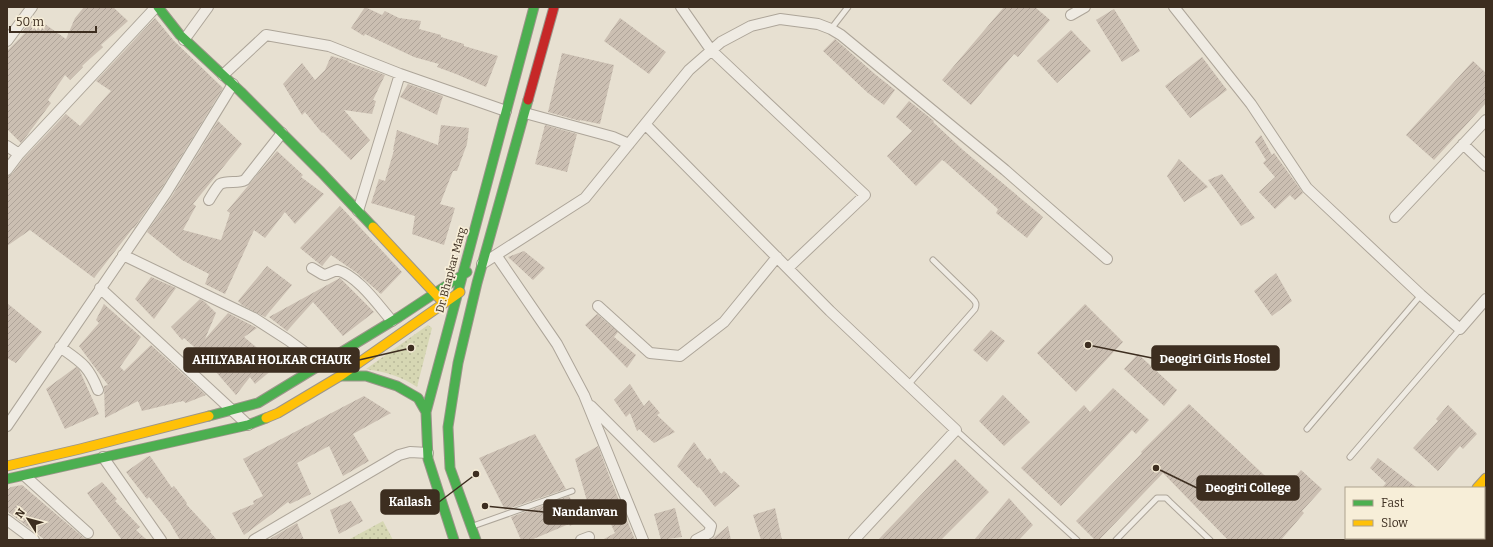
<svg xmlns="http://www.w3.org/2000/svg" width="1493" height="547" font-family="Bitter,serif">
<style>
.park{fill:url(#park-dots)}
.building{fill:url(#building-hatch)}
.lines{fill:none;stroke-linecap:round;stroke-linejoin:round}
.lane-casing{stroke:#ada599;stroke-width:7}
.street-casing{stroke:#ada599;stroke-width:12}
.fast-casing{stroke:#9c958a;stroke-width:11}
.slow-casing{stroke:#9c958a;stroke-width:11}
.jam-casing{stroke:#9c958a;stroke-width:11}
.lane{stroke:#efebe3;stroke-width:5}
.street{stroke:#efebe3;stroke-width:10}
.fast{stroke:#4caf50;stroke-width:9}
.slow{stroke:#ffc107;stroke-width:9}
.jam{stroke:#c62828;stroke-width:9}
.labels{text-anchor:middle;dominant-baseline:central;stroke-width:3.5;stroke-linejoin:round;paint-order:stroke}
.street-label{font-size:11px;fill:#3d2e20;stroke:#f7eed8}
.leader{fill:none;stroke:#3d2e20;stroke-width:1.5}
.callout-dot{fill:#3d2e20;stroke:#f7eed8;stroke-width:1.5}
.callout{fill:#3d2e20;stroke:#3d2e20;stroke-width:1.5}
.callout-label{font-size:12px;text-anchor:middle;font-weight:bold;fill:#fff}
</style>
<defs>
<pattern id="park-dots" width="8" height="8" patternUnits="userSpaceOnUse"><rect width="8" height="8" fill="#d6d7b3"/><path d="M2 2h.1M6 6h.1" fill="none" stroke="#b9b99a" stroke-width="1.8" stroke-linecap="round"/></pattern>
<pattern id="building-hatch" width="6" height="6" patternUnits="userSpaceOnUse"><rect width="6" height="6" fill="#cbbfb2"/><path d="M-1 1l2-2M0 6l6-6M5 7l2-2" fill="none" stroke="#afa499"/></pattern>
</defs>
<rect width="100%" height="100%" fill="#e7e0d1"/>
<!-- park -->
<path class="park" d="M428 325 432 328 417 387C401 376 385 372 366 369Z
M383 521 393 540H348Z"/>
<!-- building -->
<path class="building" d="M84 7H113L128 21 101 45 103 47 82 66 83 67 70 80 65 75 48 100 51 103 28 134 21 143 7 129V51L25 33 22 32 35 17 66 39 75 18Z
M365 7 382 15 385 11 399 18 421 21 419 29 441 35V37L464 44V46L498 56 486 87 456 74 437 67 439 64 414 57 365 34 364 36 351 28Z
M1004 7H1035L1050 20 1018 57 1014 54 971 105 942 80Z
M1114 9 1140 51 1122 62 1096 20Z
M155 18 174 41 223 88 161 189 134 228H133L94 278 30 230 7 246V176L12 174 24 158 66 114 80 126 111 91 96 81Z
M620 18 666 52 649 74 604 41Z
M1071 30 1091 51 1057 83 1037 61Z
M835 39 876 75 895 90 884 105 868 93 823 51Z
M562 53 614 65 600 124 580 120V121L548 112Z
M331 56 349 61 348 62 385 75 373 100 376 101 372 114 344 110 370 140 351 160 323 132 322 133 305 112 302 115 283 84 302 63 315 80 325 70Z
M1202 57 1227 90 1190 118 1165 86Z
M1473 61 1486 73V103L1434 160 1406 135Z
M408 84 443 96 437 115 400 97Z
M909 101 934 121 933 122 963 150 1043 217 1027 238 996 213 998 209 944 161 942 160 916 186 887 156 912 131 896 117Z
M218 121 242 144 193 204 196 206 183 230 221 240 230 213 227 211 277 151 303 175 301 177 324 194 295 224 285 212 265 238 254 230 225 294 205 284 209 274 182 260 147 232 172 196Z
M441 125 469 128 467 144 457 171H453L440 204 455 208 444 245 412 234 415 216 371 203 379 179 385 181 394 150H393L397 130 438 145Z
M545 125 577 134 567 172 535 164Z
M1261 135 1272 155 1274 153 1303 193 1295 200 1290 195 1275 209 1259 192 1275 177 1263 163 1266 160 1255 142Z
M1179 159 1208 187 1184 202 1167 176Z
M1222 174 1255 218 1241 226 1208 180Z
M340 206 402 272 381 294 357 273 331 255 322 266 300 248Z
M524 251 545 268 533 280 508 257Z
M267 266 292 285 265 317 242 305 238 301Z
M1276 273 1292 301 1272 316 1254 291Z
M151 277 176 288 154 319 135 299Z
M340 278 374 312 343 336 313 302 287 331 269 317Z
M200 299 205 302 216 313 205 339 228 313 257 328 244 337 278 365 255 384 250 377 236 395 216 372 219 369 184 338 182 340 171 327Z
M7 303 42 332 16 363 7 358Z
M104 304 141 337 120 367 124 371 151 345 206 395 186 403 183 401 142 411 138 401 105 418 104 386 108 385 79 346 99 323 96 320Z
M1085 304 1123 342 1076 392 1037 353Z
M597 314 618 332 614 337 636 355 627 368 585 325Z
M991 330 1005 341 987 362 973 350Z
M1138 354 1177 390 1164 406 1124 369Z
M76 367 79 369 99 414 65 429 46 389Z
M630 384 644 406 649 400 660 413 657 415 675 432 654 443 639 429 637 431 630 413 626 417 614 400Z
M1113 388 1149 420 1136 434 1132 430 1061 506 1021 468 1084 405 1090 412Z
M1003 395 1030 422 1004 446 979 421Z
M364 396 391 413 353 434 369 461 343 476 329 446 297 463 311 494 290 504 288 502 244 535 232 513 254 504 253 501 263 496 243 459Z
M1189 404 1282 492 1301 470 1322 489 1302 511 1304 513 1281 540H1228L1163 473 1099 540H1095L1076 521 1142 453 1141 452Z
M1448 405 1477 434 1463 449 1460 446 1438 471 1413 448 1438 421 1436 419Z
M535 434 566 489 505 510 479 458Z
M694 442 707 460 710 458 721 474 724 471 740 486 715 507 699 487 698 488 677 466Z
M598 446 610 478 635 540H602L615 533 604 509 591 515 575 459Z
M150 456 172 488 174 486 187 503 186 504 211 531 210 532 217 540H180L170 523 149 497 147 499 126 472 147 457Z
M1378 458 1417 488H1382L1386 483 1370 468Z
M955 459 989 492 941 540H878Z
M102 482 117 499 115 501 140 527 136 530 147 540H122L87 493Z
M22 485 84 538 89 540H45L7 511V490L11 487Z
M569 496 582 519 570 526 569 524 531 540H521L511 517Z
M1009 498 1033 525 1019 540H974Z
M351 501 363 521 339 534 330 510Z
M675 508 682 537 661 540 654 514Z
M775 508 782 540H761L753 515Z
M297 523 304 540H268Z
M728 526 731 540H711Z"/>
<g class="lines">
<!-- lane casing -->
<g class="lane-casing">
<path id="lane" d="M831 29 848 7
M908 385 975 309C977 304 976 302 972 298L933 260
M1307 429 1421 295
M956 430 1077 540
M1350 457 1460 329
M473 526 572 491
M1116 540 1157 498H1166L1170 502 1210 540"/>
</g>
<!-- street casing -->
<g class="street-casing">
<path id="street" d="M681 7 711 50 865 195 788 268
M1174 7 1251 104 1307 188 1421 295 1460 329 1486 299
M1071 15 1085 7
M184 40 208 7
M7 41 32 7
M223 75 266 35 329 46 400 74 506 111
M525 113 613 137 629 144
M645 124 830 311 956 430 854 540
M1463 144 1486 166
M7 146 19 154
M7 170 19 154 156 7
M209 200C212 195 216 188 220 184 228 180 238 184 245 180L282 133
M358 211 400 74
M1395 217 1486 120
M123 255 254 318 288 340 322 365
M496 255 557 344 584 395 643 540
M482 264 585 198 689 70 721 42 751 26 780 19 818 24 831 29 841 35 1005 170 1107 259
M312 268 322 274 325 275 337 270C358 276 378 305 392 321
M100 288 248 425
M598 306 650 353 680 356 724 322 777 257
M60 347C81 362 88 365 98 390
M591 406 711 526 709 533 696 540
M7 426 166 193 233 84
M103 457 161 540
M25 476 88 533
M7 520 34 540
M254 540 399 455 410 452 428 453
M581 540 589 537"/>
</g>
<!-- fast casing -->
<g class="fast-casing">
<path id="fast" d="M158 7 180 35 241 92 321 172 373 227
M340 376H366L397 386 418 398 426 412
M209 416 258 403 399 317 467 272
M7 479 248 425 266 418
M1484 508 1486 505
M454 540 428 459 426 412 534 7
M476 540 450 468 448 427 458 363 477 283 528 100
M1432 540 1434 538
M1456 540 1458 538"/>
</g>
<!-- slow casing -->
<g class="slow-casing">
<path id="slow" d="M373 227 441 300
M266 418 278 413 340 376 460 292
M7 466 80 449 209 416
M1477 488 1486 478"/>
</g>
<!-- jam casing -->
<g class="jam-casing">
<path id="jam" d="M528 100 554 7"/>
</g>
<!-- lane -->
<use href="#lane" class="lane"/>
<!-- street -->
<use href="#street" class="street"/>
<!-- fast -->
<use href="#fast" class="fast"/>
<!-- slow -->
<use href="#slow" class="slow"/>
<!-- jam -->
<use href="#jam" class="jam"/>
</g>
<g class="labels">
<!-- street labels -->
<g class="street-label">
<text transform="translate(451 270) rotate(-75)">Dr. Bhapkar Marg</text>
</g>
</g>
<!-- callouts -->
<path class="leader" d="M1088 345L1152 358M411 348L359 360M1156 468L1197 488M476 474L439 502M485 506L544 512"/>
<g class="callout-dot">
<circle cx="1088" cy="345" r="4"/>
<circle cx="411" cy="348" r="4"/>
<circle cx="1156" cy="468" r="4"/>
<circle cx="476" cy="474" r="4"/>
<circle cx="485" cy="506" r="4"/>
</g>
<g class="callout">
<rect x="1152" y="346" width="127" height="24" rx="4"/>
<rect x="184" y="348" width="175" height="24" rx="4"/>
<rect x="1197" y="476" width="102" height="24" rx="4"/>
<rect x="381" y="490" width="58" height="24" rx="4"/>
<rect x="544" y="500" width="82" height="24" rx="4"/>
</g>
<g class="callout-label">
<text x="1215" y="363">Deogiri Girls Hostel</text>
<text x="272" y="364">AHILYABAI HOLKAR CHAUK</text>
<text x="1248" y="492">Deogiri College</text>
<text x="410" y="506">Kailash</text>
<text x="585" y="516">Nandanvan</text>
</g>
<!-- border -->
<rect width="1493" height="547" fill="none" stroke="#3d2e20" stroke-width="16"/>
<!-- legend -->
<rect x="1345" y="487" width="140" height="52" fill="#f7eed8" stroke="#ada18e"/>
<rect x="1353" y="500" width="20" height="6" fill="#4caf50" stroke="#ada18e"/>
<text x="1381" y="507" font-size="12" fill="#3d2e20">Fast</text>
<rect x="1353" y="520" width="20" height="6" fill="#ffc107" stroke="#ada18e"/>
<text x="1381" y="527" font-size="12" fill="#3d2e20">Slow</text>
<!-- north arrow -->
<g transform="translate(28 519) rotate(306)" stroke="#f7eed8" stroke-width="3" paint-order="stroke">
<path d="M0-3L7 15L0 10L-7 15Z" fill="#3d2e20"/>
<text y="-6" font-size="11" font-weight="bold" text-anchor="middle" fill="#3d2e20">N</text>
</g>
<!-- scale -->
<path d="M10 26v6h86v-6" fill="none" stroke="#3d2e20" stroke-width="2"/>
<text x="16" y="26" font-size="12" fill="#3d2e20" stroke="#f7eed8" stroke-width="3" paint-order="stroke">50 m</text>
</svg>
